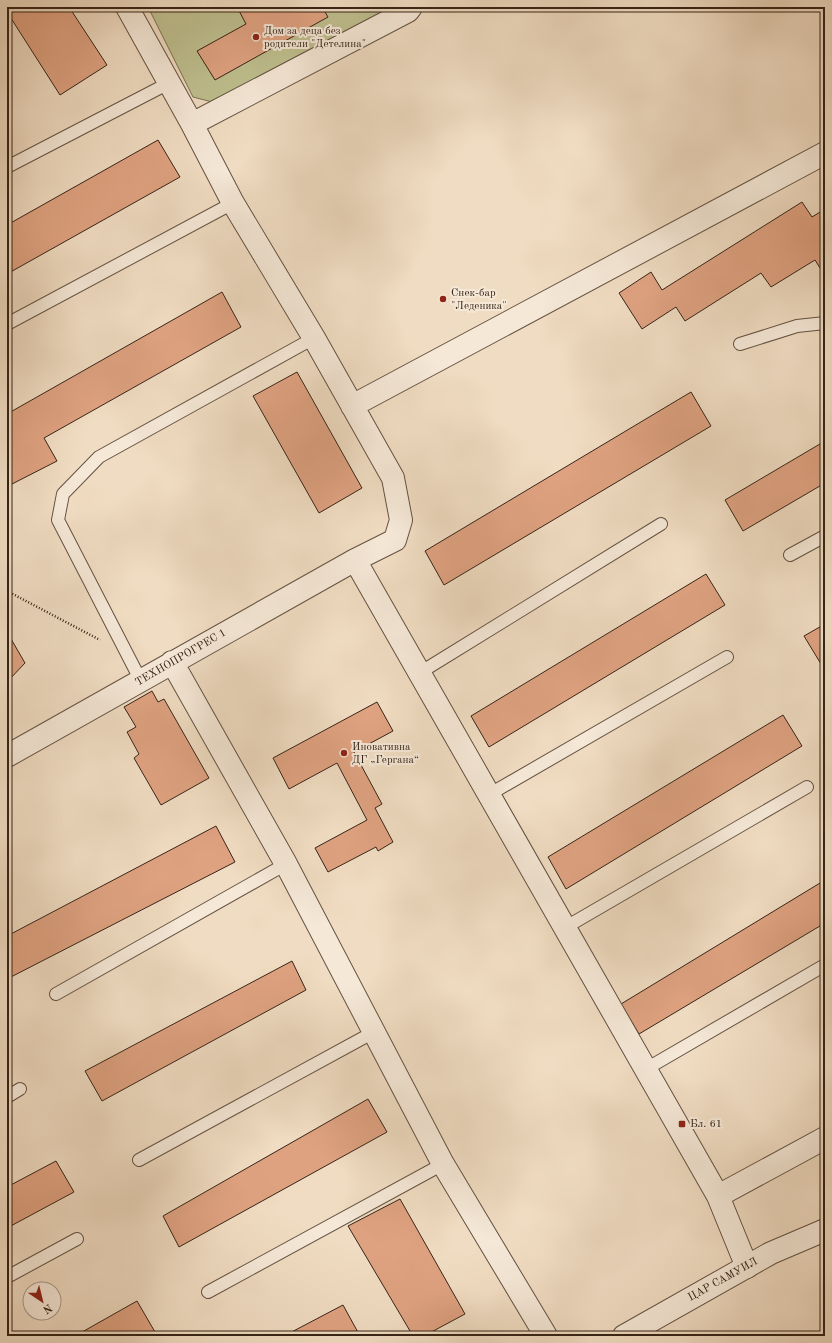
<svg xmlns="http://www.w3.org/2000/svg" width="832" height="1343" font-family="'Old Standard TT',serif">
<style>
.green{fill:#bfbf8f;stroke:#7a7253}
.building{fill:#dfa281;stroke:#362417}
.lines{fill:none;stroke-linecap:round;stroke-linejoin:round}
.service-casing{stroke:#645242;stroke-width:14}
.minor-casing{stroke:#645242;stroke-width:24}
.tertiary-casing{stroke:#645242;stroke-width:24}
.path{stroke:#362417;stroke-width:2.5;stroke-dasharray:1 2;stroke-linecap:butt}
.service{stroke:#f5e8d7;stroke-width:12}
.minor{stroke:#f5e8d7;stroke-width:22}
.tertiary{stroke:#f5e8d7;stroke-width:22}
.poi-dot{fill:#8f2418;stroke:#f5e8d7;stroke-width:1.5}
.labels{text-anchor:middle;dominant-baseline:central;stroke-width:4;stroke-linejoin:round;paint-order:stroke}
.poi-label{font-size:11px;fill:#362417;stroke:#f5e8d7;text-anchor:start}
.street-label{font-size:11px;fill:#362417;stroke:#f5e8d7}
</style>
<rect width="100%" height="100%" fill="#f0dcc2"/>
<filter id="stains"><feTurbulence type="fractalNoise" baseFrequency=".005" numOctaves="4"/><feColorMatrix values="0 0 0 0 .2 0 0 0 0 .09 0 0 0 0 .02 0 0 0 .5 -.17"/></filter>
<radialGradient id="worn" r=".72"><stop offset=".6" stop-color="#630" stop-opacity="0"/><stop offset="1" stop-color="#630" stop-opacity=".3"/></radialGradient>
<!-- green -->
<path class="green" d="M148 7H401L224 105 193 97Z"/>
<!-- building -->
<path class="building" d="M7 7H69L107 65 60 95 7 12Z
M237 7H322L328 17 215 80 197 51 246 24Z
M158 140 180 177 7 274V225Z
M802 202 812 217 825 209V276L815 260 771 287 761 273 685 321 676 307 642 329 619 293 651 272 662 290Z
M222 292 241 327 44 438 57 461 12 484 7 475V414Z
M297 372 362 488 319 513 253 396Z
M691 392 711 426 444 585 425 551Z
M825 441V483L743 531 725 500Z
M706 574 725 605 489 747 471 716Z
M825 624V668L824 669 804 636Z
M7 632 25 663 7 682Z
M152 691 158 702 164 699 209 778 161 805 134 758 139 754 127 732 136 727 124 707Z
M377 702 393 731 354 752 382 804 375 808 393 842 378 851 376 847 328 872 315 848 367 820 337 763 289 789 273 758Z
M783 715 802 746 566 889 548 857Z
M216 826 235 862 7 979V936Z
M825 880V923L639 1034 621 1004Z
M292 961 306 990 102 1101 85 1071Z
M368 1099 387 1132 179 1247 163 1216Z
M56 1161 74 1192 7 1228V1187Z
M400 1199 465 1314 424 1336H413L348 1226Z
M137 1301 155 1332 147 1336H75Z
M343 1305 360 1336H284Z"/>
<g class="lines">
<!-- service casing -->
<g class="service-casing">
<path id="service" d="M7 167 169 83
M7 324 233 203
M740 344 797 326 825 323
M790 555 825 536
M421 672 661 524
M141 681 58 520 63 494 99 457 314 338
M490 794 727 657
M566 927 807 787
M56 994 286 864
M646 1069 825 965
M7 1097 20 1089
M139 1160 374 1032
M7 1277 77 1239
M208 1292 443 1164"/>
</g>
<!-- minor casing -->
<g class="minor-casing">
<path id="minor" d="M192 124 408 11 411 7
M352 406 825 153
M355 560 718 1196 747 1267
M172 662 286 864 443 1164 546 1336
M7 756 355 560 395 540 401 520 393 478 314 338 233 203 192 124 127 7
M718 1196 825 1138"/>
</g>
<!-- tertiary casing -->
<g class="tertiary-casing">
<path id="tertiary" d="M624 1336 771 1253 825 1230"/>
</g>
<!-- path -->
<path class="path" d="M7 591 100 640"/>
<!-- service -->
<use href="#service" class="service"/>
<!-- minor -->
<use href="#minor" class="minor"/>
<!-- tertiary -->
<use href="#tertiary" class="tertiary"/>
</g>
<!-- markers -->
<g class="poi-dot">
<circle cx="256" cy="37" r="4"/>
<circle cx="443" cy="299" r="4"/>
<circle cx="344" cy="753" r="4"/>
<rect x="678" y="1120" width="8" height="8" rx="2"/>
</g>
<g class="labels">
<!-- poi labels -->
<g class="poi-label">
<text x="264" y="31">Дом за деца без<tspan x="264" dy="13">родители "Детелина"</tspan></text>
<text x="451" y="293">Снек-бар<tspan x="451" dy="13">"Леденика"</tspan></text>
<text x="352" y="747">Иновативна<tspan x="352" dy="13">ДГ „Гергана“</tspan></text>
<text x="690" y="1124">Бл. 61</text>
</g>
<!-- street labels -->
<g class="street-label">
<text transform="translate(181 658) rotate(-30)">ТЕХНОПРОГРЕС 1</text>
<text transform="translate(723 1280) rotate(-29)">ЦАР САМУИЛ</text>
</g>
</g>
<!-- margin -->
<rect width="832" height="1343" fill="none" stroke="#f0dcc2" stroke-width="24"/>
<rect x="8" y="8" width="816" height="1327" fill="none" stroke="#362417" stroke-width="2"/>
<rect x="12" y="12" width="808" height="1319" fill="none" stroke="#362417"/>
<!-- north arrow -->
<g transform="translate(42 1301) rotate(145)"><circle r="19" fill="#f5e8d7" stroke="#a99a8a"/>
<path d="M0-3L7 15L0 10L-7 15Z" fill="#8f2418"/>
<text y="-6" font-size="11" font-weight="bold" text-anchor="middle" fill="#362417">N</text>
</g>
<rect width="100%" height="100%" filter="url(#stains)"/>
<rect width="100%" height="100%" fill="url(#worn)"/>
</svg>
